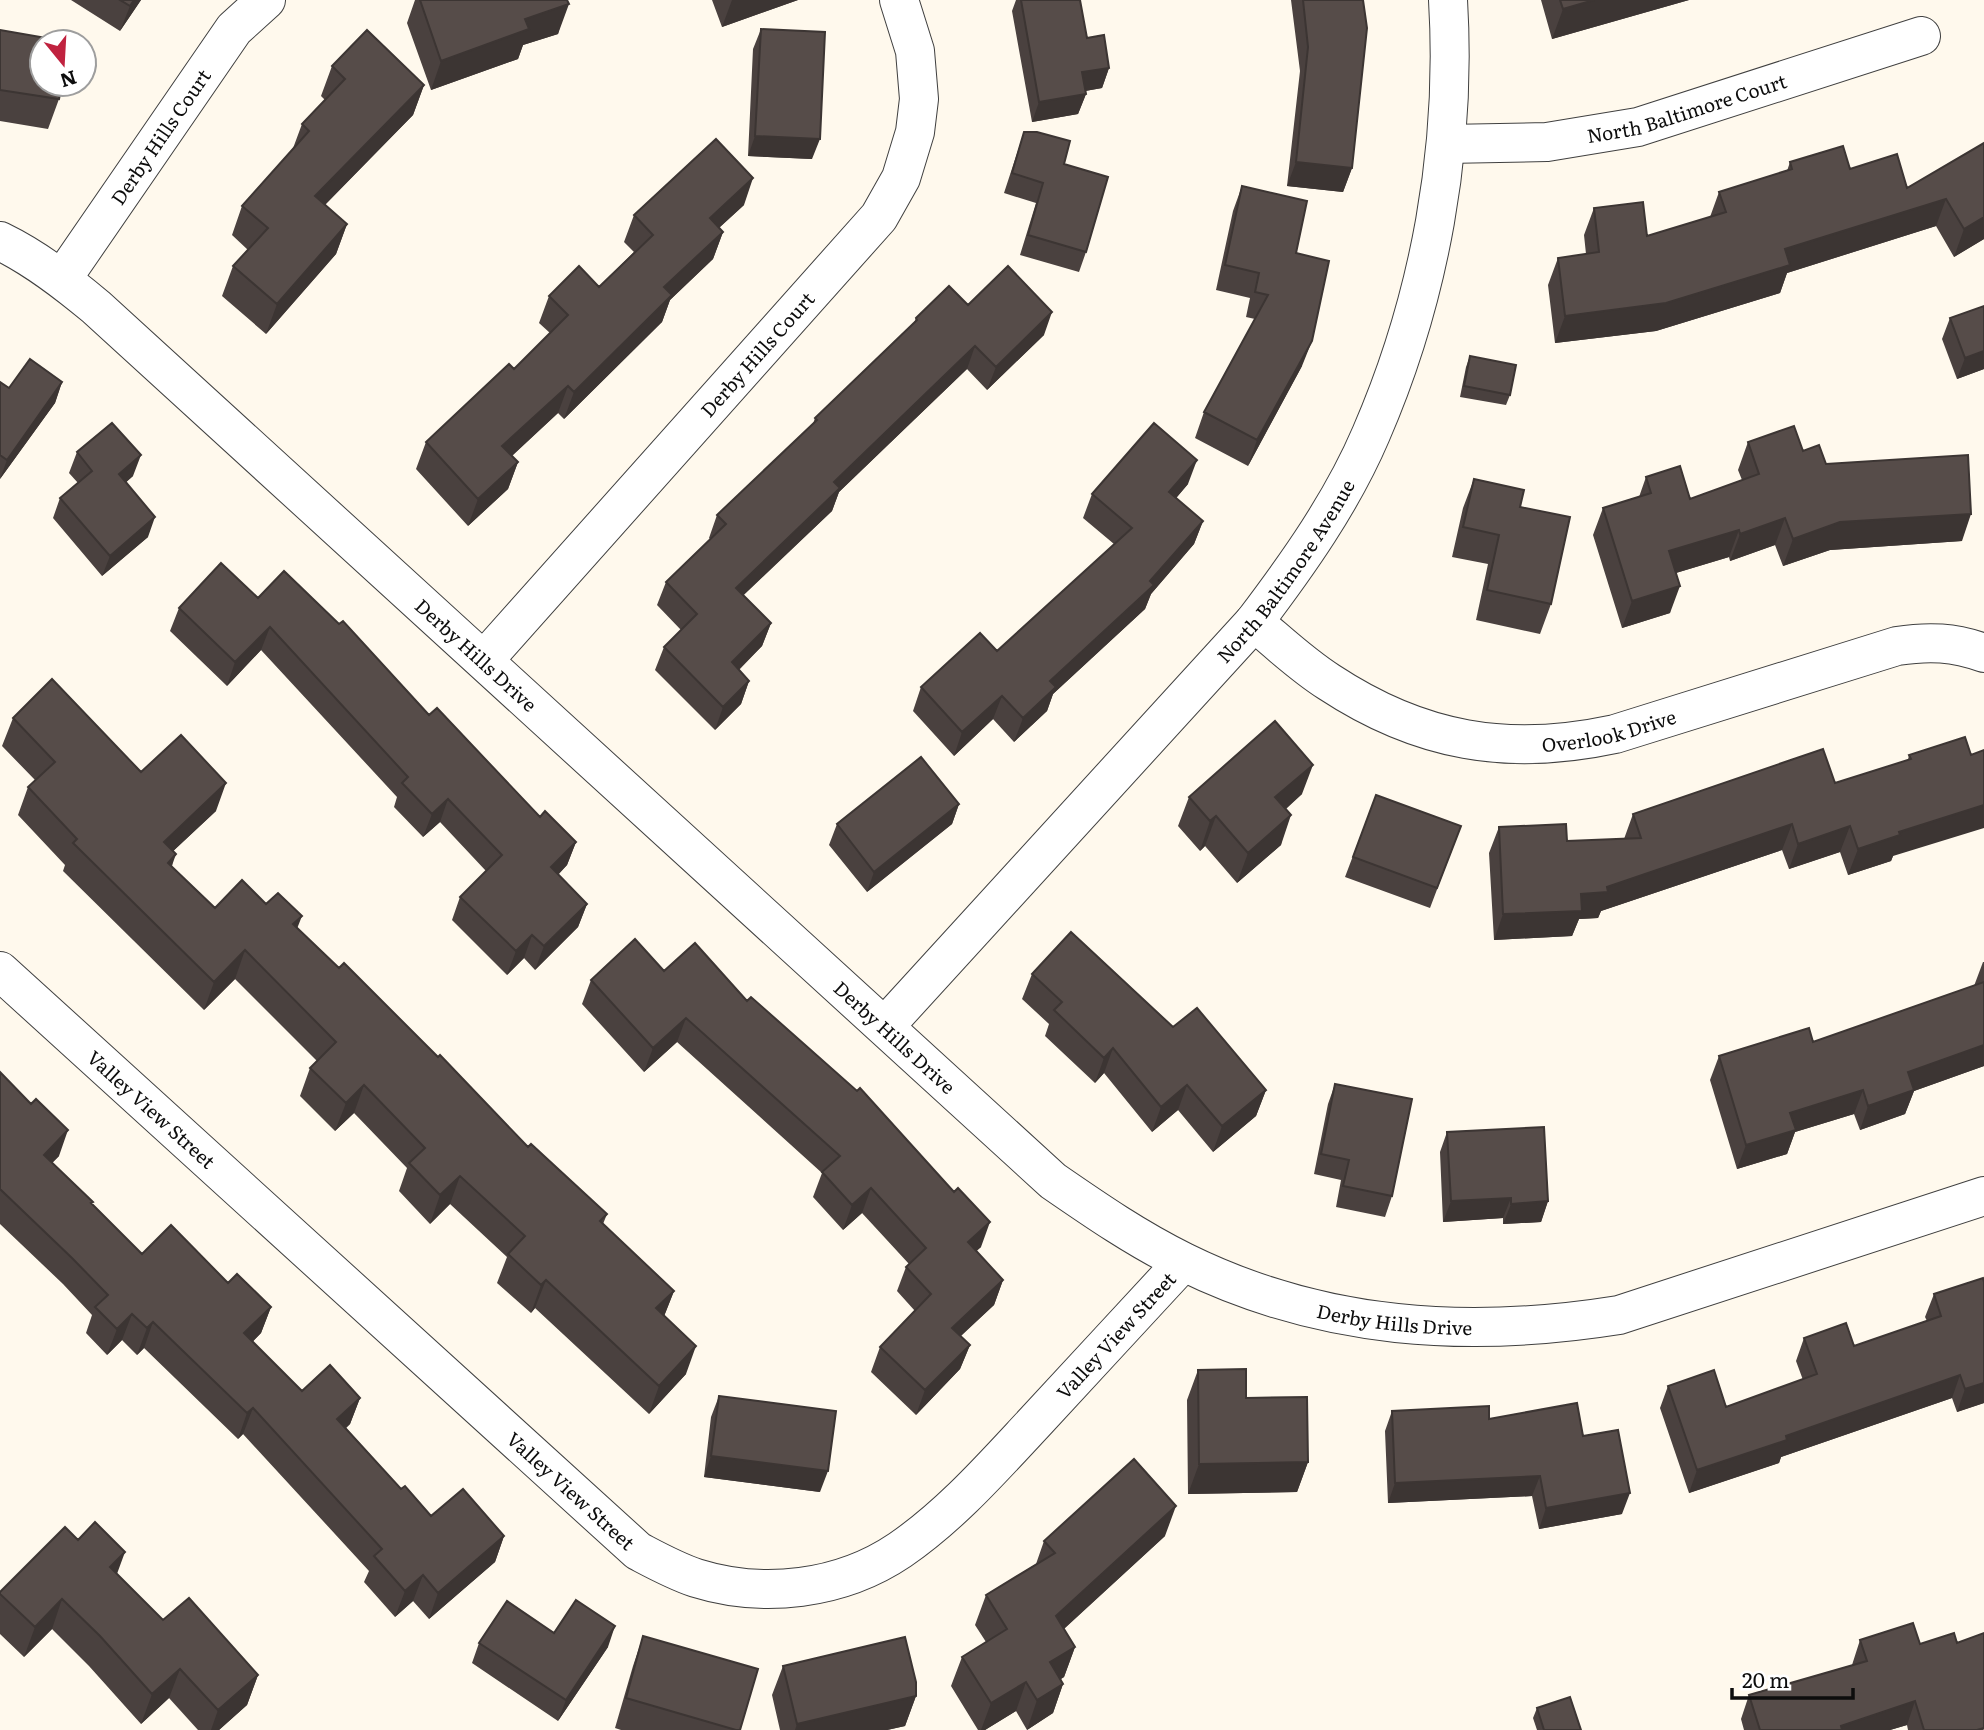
<svg xmlns="http://www.w3.org/2000/svg" width="1984" height="1730" font-family="Literata,serif">
<style>
.lines{fill:none;stroke-linecap:round;stroke-linejoin:round}
.street-casing{stroke:#404040;stroke-width:40}
.street{stroke:#fff;stroke-width:38}
.wall{fill:#4a413f}
.shaded-wall{fill:#3c3533}
.building{fill:#564c49;stroke:#3c3533;stroke-width:2}
.labels{text-anchor:middle;dominant-baseline:central;stroke-width:7;stroke-linejoin:round;paint-order:stroke}
.street-label{font-size:19px;fill:#0d0d0d;stroke:#fff}
</style>
<rect width="100%" height="100%" fill="#fff9ed"/>
<g class="lines">
<!-- street casing -->
<g class="street-casing">
<g id="street">
<path id="s1" d="M1446 144 1547 142 1638 127 1921 36"/>
<path id="s2" d="M0 241C35 258 66 282 96 307L1053 1181C1095 1210 1137 1239 1184 1262 1322 1330 1468 1339 1619 1315L1984 1196"/>
<path id="s3" d="M62 279 234 29 266 0"/>
<path id="s4" d="M1254 622C1278 642 1302 665 1329 682 1420 742 1508 757 1615 734L1897 646C1929 641 1954 642 1984 653"/>
<path id="s5" d="M484 660 879 217 901 178 915 132 919 99 915 51 899 0"/>
<path id="s6" d="M0 971 638 1551C657 1561 675 1571 696 1578 763 1599 841 1590 900 1550 951 1515 993 1467 1035 1422 1084 1369 1134 1315 1183 1262"/>
<path id="s7" d="M885 1026 1254 622C1298 564 1342 502 1371 434 1430 298 1457 148 1448 0"/>
</g>
</g>
<!-- street -->
<use href="#street" class="street"/>
</g>
<!-- wall -->
<path class="wall" d="M71 0H141L120 31Z
M415 0H567L558 34 523 45 518 59 431 90 407 23Z
M712 0H798L722 27Z
M1016 0H1080L1087 38 1109 68 1102 88 1085 91 1086 94 1078 114 1032 122 1012 11Z
M1291 0H1363L1352 168 1343 192 1287 186 1300 71Z
M1541 0H1689L1552 39Z
M761 29 812 159 748 156 753 49Z
M0 30 59 99 48 129 0 121Z
M332 66 424 85 413 115 325 205 347 224 336 254 266 334 222 296 233 266 248 250 232 235 242 206 292 151 302 124 325 100 321 96Z
M1024 132 1064 164 1086 252 1079 272 1020 255 1036 203 1004 193Z
M1984 143V239L1954 257 1936 226 1787 273 1780 293 1656 331 1555 343 1548 285 1558 258 1586 254 1584 235 1594 208 1647 236 1710 217 1719 192 1787 171 1790 162 1850 169 1907 188Z
M1242 186 1296 253 1302 366 1248 466 1195 438 1204 412 1255 319 1246 317 1250 298 1216 290 1233 211Z
M744 205 719 228 723 232 713 259 670 300 662 322 564 419 558 413 512 456 518 462 508 489 468 526 416 469 426 442 514 369 550 333 539 323 549 296 599 287 634 252 624 242 634 215Z
M968 305 1044 335 987 390 967 369 839 492 832 511 743 595 771 623 762 646 739 670 749 681 741 704 715 730 655 670 664 647 681 630 657 605 666 582 710 539 709 538 717 515 813 424 815 418 914 323 916 318Z
M1950 318 1984 369 1957 379 1942 339Z
M1470 356 1510 395 1506 405 1460 397 1466 367Z
M0 382 9 388 62 382 55 403 0 479Z
M1748 442 1803 451 1962 541 1830 550 1783 566 1775 545 1730 561 1729 557 1676 573 1670 613 1622 628 1593 535 1603 508 1639 497 1646 477 1690 499 1742 480 1738 470Z
M77 452 133 476 126 482 148 537 102 576 53 518 60 498 78 483 69 473Z
M1474 479 1520 507 1551 604 1540 634 1476 620 1488 564 1452 557 1463 508Z
M1188 484 1176 498 1203 521 1194 544 1151 594 1145 609 1053 694 1047 711 1014 742 993 719 954 756 913 711 921 687 997 651 1114 544 1083 518 1092 494Z
M258 598 429 715 540 817 576 842 567 865 558 875 587 904 578 927 535 970 524 958 507 975 452 920 460 897 486 871 440 822 423 837 394 807 397 797 261 650 227 686 170 631 179 608Z
M13 718 141 772 216 811 173 851 172 867 215 908 266 904 297 928 528 1147 607 1214 603 1224 674 1291 664 1316 686 1374 649 1414 535 1308 531 1313 497 1283 507 1257 450 1204 430 1224 399 1191 407 1168 354 1113 335 1131 300 1096 310 1068 317 1061 235 979 204 1010 63 871 65 865 18 815 28 787 35 780 2 746Z
M1965 737 1893 856 1891 861 1848 875 1840 852 1789 869 1782 850 1601 911 1598 918 1579 919 1572 936 1494 940 1489 853 1499 827 1567 841 1624 839 1633 814 1835 783 1908 760 1909 755Z
M1302 794 1286 809 1281 845 1237 883 1205 846 1200 851 1178 826 1189 797Z
M1376 795 1461 826 1430 908 1345 877Z
M959 804 952 824 867 892 829 845 837 824Z
M1983 962H1984V1066L1914 1091 1905 1114 1860 1130 1854 1114 1795 1132 1787 1154 1737 1169 1710 1080 1719 1056 1813 1042 1974 986Z
M664 971 747 1001 981 1247 976 1251 1003 1280 994 1305 961 1336 970 1345 960 1369 916 1415 871 1372 880 1347 915 1311 897 1291 906 1267 909 1264 862 1213 843 1230 813 1197 822 1173 677 1042 644 1072 582 1004 591 980Z
M1032 974 1173 1027 1266 1090 1256 1116 1213 1152 1178 1110 1152 1132 1104 1073 1095 1083 1045 1036 1049 1024 1022 999Z
M0 1072 59 1156 52 1163 142 1254 228 1283 271 1307 261 1333 252 1342 302 1391 360 1398 350 1424 346 1428 401 1489 431 1516 504 1536 495 1562 429 1619 413 1601 395 1617 364 1582 369 1571 243 1434 238 1439 144 1348 137 1355 122 1340 107 1355 86 1333 92 1315 63 1284 0 1224Z
M1335 1084 1392 1196 1385 1217 1336 1207 1341 1180 1314 1174 1328 1104Z
M1447 1132 1548 1201 1541 1222 1503 1224V1218L1443 1222 1440 1152Z
M1984 1282V1403L1957 1412 1952 1398 1781 1457 1779 1463 1689 1493 1660 1408 1668 1386 1726 1407 1803 1380 1796 1361 1804 1338 1854 1346 1927 1321 1925 1317 1934 1294Z
M1198 1370 1246 1398 1308 1462 1297 1492 1188 1494 1187 1400Z
M719 1396 820 1492 704 1477 711 1417Z
M1392 1411 1489 1419 1583 1436 1622 1514 1539 1529 1532 1496 1388 1503 1385 1431Z
M1165 1536 1064 1629 1075 1647 1064 1677 1061 1679 1063 1684 1053 1713 1027 1730 1016 1711 985 1730H978L951 1686 962 1657 986 1642 975 1625 986 1595 1036 1564 1044 1541Z
M117 1574 163 1620 258 1675 247 1705 219 1730H198L169 1698 141 1724 89 1666 52 1629 24 1657 0 1634V1592Z
M554 1633 608 1647 558 1721 472 1663 479 1643Z
M643 1636 740 1730H621L615 1728 633 1666Z
M1860 1640 1920 1644 1984 1730H1908L1907 1725 1890 1730H1744L1741 1719 1749 1695 1852 1665Z
M783 1666 916 1696 905 1726 887 1730H780L772 1695Z
M1537 1708 1581 1730H1537L1533 1718Z"/>
<!-- shaded-wall -->
<path class="shaded-wall" d="M134 0H141L120 31 130 6Z
M732 0H798L722 27Z
M1594 0H1689L1552 39 1563 9Z
M569 4 558 34 523 45 518 59 431 90 441 61 525 19Z
M1109 68 1102 88 1074 93 1082 72Z
M424 85 413 115 304 226 315 196Z
M1086 94 1078 114 1032 122 1039 102Z
M755 136 820 139 812 159 748 156Z
M1296 162 1352 168 1343 192 1287 186Z
M753 178 744 205 700 245 710 218Z
M1946 199 1936 226 1787 273 1780 293 1656 331 1555 343 1565 316Z
M1984 217V239L1954 257 1964 229Z
M347 224 336 254 266 334 277 304Z
M723 232 713 259 670 300 662 322 564 419 574 392 664 287Z
M1052 312 1044 335 987 390 996 367Z
M1312 341 1302 366 1248 466 1257 440Z
M975 346 967 369 839 492 832 511 727 611 736 588 834 482Z
M1984 351V369L1957 379 1965 358Z
M62 382 55 403 0 479 7 460Z
M568 386 558 413 493 473 502 446Z
M141 455 133 476 112 495 119 474Z
M1197 460 1188 484 1161 516 1169 492Z
M518 462 508 489 468 526 478 499Z
M1971 514 1962 541 1830 550 1783 566 1793 539 1840 522Z
M155 517 148 537 102 576 110 556Z
M1785 518 1775 545 1730 561 1740 534Z
M1203 521 1194 544 1151 594 1145 609 1053 694 1047 711 1014 742 1023 718 1050 681 1150 581Z
M1739 530 1729 557 1659 578 1669 551Z
M1680 586 1670 613 1622 628 1632 601Z
M771 623 762 646 723 685 732 662Z
M270 627 261 650 227 686 235 662Z
M749 681 741 704 715 730 723 707Z
M1002 696 993 719 954 756 962 732Z
M1313 765 1302 794 1265 827 1275 797Z
M226 783 216 811 153 870 164 842Z
M448 799 440 822 423 837 432 814Z
M959 804 952 824 867 892 874 872Z
M1984 805V828L1893 856 1891 861 1848 875 1858 849 1899 832Z
M1291 815 1281 845 1237 883 1248 853Z
M1216 816 1205 846 1200 851 1210 821Z
M1792 824 1782 850 1601 911 1598 918 1579 919 1572 936 1494 940 1503 914 1607 887Z
M1850 826 1840 852 1789 869 1798 844Z
M576 842 567 865 542 891 551 867Z
M176 854 166 883 168 863Z
M587 904 578 927 535 970 544 946Z
M302 916 291 944 293 924Z
M532 935 524 958 507 975 516 951Z
M245 950 235 979 204 1010 214 982Z
M686 1018 677 1042 644 1072 653 1048Z
M1984 1045V1066L1914 1091 1905 1114 1860 1130 1868 1106 1908 1072Z
M1113 1048 1104 1073 1095 1083 1104 1058Z
M364 1085 354 1113 335 1131 346 1103Z
M1187 1085 1178 1110 1152 1132 1161 1107Z
M1266 1090 1256 1116 1213 1152 1222 1126Z
M1863 1090 1854 1114 1795 1132 1787 1154 1737 1169 1746 1145 1790 1113Z
M68 1130 59 1156 34 1181 44 1155Z
M460 1176 450 1204 430 1224 440 1195Z
M871 1188 862 1213 843 1230 852 1205Z
M1511 1198 1503 1218 1443 1222 1451 1201Z
M1548 1201 1541 1222 1503 1224 1511 1204Z
M990 1222 981 1247 959 1267 968 1242Z
M546 1280 535 1308 531 1313 541 1285Z
M1003 1280 994 1305 943 1352 952 1328Z
M674 1291 663 1319 656 1308Z
M271 1307 261 1333 235 1360 244 1333Z
M132 1314 122 1340 107 1355 117 1329Z
M153 1322 144 1348 137 1355 147 1328Z
M970 1345 960 1369 916 1415 925 1390Z
M696 1346 686 1374 649 1414 659 1386Z
M1960 1375 1952 1398 1781 1457 1779 1463 1689 1493 1697 1470 1786 1436Z
M1984 1383V1403L1957 1412 1965 1389Z
M360 1398 350 1424 328 1445 337 1419Z
M253 1408 243 1434 238 1439 247 1413Z
M711 1456 828 1471 820 1492 704 1477Z
M1308 1462 1297 1492 1188 1494 1199 1464Z
M1540 1476 1532 1496 1388 1503 1395 1483Z
M1630 1493 1622 1514 1539 1529 1546 1508Z
M1176 1506 1165 1536 1045 1646 1056 1616Z
M504 1536 495 1562 429 1619 438 1593Z
M125 1552 114 1582 110 1567Z
M423 1575 413 1601 395 1617 405 1591Z
M62 1599 52 1629 24 1657 35 1627Z
M615 1626 608 1647 558 1721 566 1700Z
M1075 1647 1064 1677 1039 1692 1050 1662Z
M180 1669 169 1698 141 1724 152 1694Z
M258 1675 247 1705 219 1730H211L218 1710Z
M1026 1682 1016 1711 985 1730H981L991 1703Z
M1063 1684 1053 1713 1027 1730 1037 1700Z
M916 1696 905 1726 887 1730H795L797 1724Z
M1915 1701 1907 1725 1890 1730H1839L1841 1726Z"/>
<!-- building -->
<path class="building" d="M120 0H134L130 6Z
M420 0H567L569 4 525 19 529 29 441 61Z
M1021 0H1080L1087 38 1104 35 1109 68 1082 72 1086 94 1039 102Z
M1303 0H1363L1367 28 1352 168 1296 162 1308 47Z
M1560 0H1594L1563 9Z
M761 29 825 32 820 139 755 136Z
M0 30 69 42H42V84H62L59 99 0 90Z
M367 30 424 85 315 196 347 224 277 304 233 266 268 228 242 206 309 131 302 124 345 79 332 66Z
M1024 132H1037L1070 141 1064 164 1108 177 1086 252 1028 235 1043 183 1012 173Z
M716 139 753 178 710 218 723 232 664 287 672 295 574 392 568 386 502 446 518 462 478 499 426 442 509 364 514 369 568 315 549 296 579 266 599 287 653 235 634 215Z
M1984 143V217L1964 229 1946 199 1785 249 1790 265 1666 303 1565 316 1558 258 1599 252 1594 208 1643 202 1647 236 1726 212 1719 192 1792 169 1790 162 1843 146 1850 169 1897 154 1907 188Z
M1242 186 1307 201 1296 253 1329 261 1312 341 1257 440 1204 412 1268 295 1255 292 1259 273 1225 265Z
M1008 266 1052 312 996 367 975 346 834 482 840 488 736 588 771 623 732 662 749 681 723 707 664 647 697 614 666 582 726 524 717 515 817 420 815 418 917 320 916 318 949 286 968 305Z
M1984 306V351L1965 358 1950 318Z
M1470 356 1516 365 1510 395 1464 386Z
M30 359 62 382 7 460 0 455V382L9 388Z
M112 423 141 455 119 474 155 517 110 556 60 498 92 471 77 452Z
M1154 423 1197 460 1169 492 1203 521 1150 581 1154 585 1050 681 1056 687 1023 718 1002 696 962 732 921 687 980 633 997 651 1132 528 1092 494Z
M1794 426 1803 451 1819 445 1826 464 1968 455 1971 514 1840 522 1793 539 1785 518 1740 534 1739 530 1669 551 1680 586 1632 601 1603 508 1651 493 1646 477 1680 466 1690 499 1759 474 1748 442Z
M1474 479 1524 490 1520 507 1570 517 1551 604 1487 590 1499 535 1463 527Z
M221 563 258 598 284 571 339 624 343 621 429 715 437 708 540 817 545 811 576 842 551 867 587 904 544 946 532 935 516 951 460 897 502 855 448 799 432 814 402 783 408 777 270 627 235 662 179 608Z
M52 679 141 772 181 735 226 783 164 842 176 854 168 863 215 908 242 880 266 904 278 893 302 916 293 924 339 968 344 963 438 1057 440 1055 528 1147 531 1144 607 1214 600 1221 674 1291 656 1308 696 1346 659 1386 546 1280 541 1285 508 1254 525 1236 460 1176 440 1195 409 1163 425 1148 364 1085 346 1103 310 1068 336 1042 245 950 214 982 73 843 77 839 28 787 55 762 13 718Z
M1275 721 1313 765 1275 797 1291 815 1248 853 1216 816 1210 821 1189 797Z
M1965 737 1971 755 1984 750V805L1899 832 1900 835 1858 849 1850 826 1798 844 1792 824 1607 887 1608 892 1581 894 1582 911 1503 914 1499 827 1566 824 1567 841 1641 838 1633 814 1823 749 1835 783 1911 759 1909 755Z
M921 757 959 804 874 872 837 824Z
M1376 795 1461 826 1437 888 1353 857Z
M1071 932 1173 1027 1197 1008 1266 1090 1222 1126 1187 1085 1161 1107 1113 1048 1104 1058 1054 1010 1062 1002 1032 974Z
M635 939 664 971 695 943 747 1001 751 997 857 1091 860 1088 954 1192 958 1188 990 1222 968 1242 1003 1280 952 1328 970 1345 925 1390 880 1347 931 1294 906 1267 926 1248 871 1188 852 1205 822 1172 840 1156 686 1018 653 1048 591 980Z
M1984 982V1045L1908 1072 1914 1090 1868 1106 1863 1090 1790 1113 1796 1130 1746 1145 1719 1056 1809 1028 1813 1042Z
M0 1072 31 1104 36 1099 68 1130 44 1155 93 1202 91 1203 142 1254 171 1225 228 1283 237 1274 271 1307 244 1333 302 1391 330 1365 360 1398 337 1419 401 1489 405 1486 431 1516 463 1489 504 1536 438 1593 423 1575 405 1591 374 1556 382 1549 253 1408 247 1413 153 1322 147 1328 132 1314 117 1329 95 1307 108 1295 72 1258 0 1189Z
M1335 1084 1412 1099 1392 1196 1343 1186 1349 1160 1321 1154Z
M1544 1127 1548 1201 1511 1204V1198L1451 1201 1447 1132Z
M1983 1278 1984 1282V1383L1965 1389 1960 1375 1786 1436 1787 1440 1697 1470 1668 1386 1714 1370 1726 1407 1817 1374 1804 1338 1846 1323 1854 1346 1941 1316 1934 1294Z
M1246 1369V1398L1307 1397 1308 1462 1199 1464 1198 1370Z
M719 1396 836 1411 828 1471 711 1456Z
M1577 1403 1583 1436 1618 1430 1630 1493 1546 1508 1540 1476 1395 1483 1392 1411 1489 1406V1419Z
M1134 1459 1176 1506 1056 1616 1075 1647 1050 1662 1063 1684 1037 1700 1026 1682 991 1703 962 1657 1007 1629 986 1595 1055 1553 1044 1541Z
M95 1522 125 1552 110 1567 163 1620 189 1598 258 1675 218 1710 180 1669 152 1694 100 1636 62 1599 35 1627 0 1594V1592L65 1527 78 1540Z
M576 1600 615 1626 566 1700 479 1643 507 1601 554 1633Z
M1913 1623 1920 1644 1954 1633 1957 1643 1984 1633V1728L1977 1730H1924L1915 1701 1841 1726 1842 1730H1760L1749 1695 1867 1661 1860 1640Z
M643 1636 758 1669 740 1730H736L626 1698Z
M905 1637 916 1682V1696L797 1724 783 1666Z
M1570 1697 1581 1730H1544L1537 1708Z"/>
<g class="labels">
<!-- street labels -->
<g class="street-label">
<text stroke="none"><textPath href="#s1" startOffset="245">North Baltimore Court</textPath></text>
<text stroke="none"><textPath href="#s3" startOffset="173">Derby Hills Court</textPath></text>
<text stroke="none"><textPath href="#s5" startOffset="410">Derby Hills Court</textPath></text>
<text stroke="none"><textPath href="#s7" startOffset="607">North Baltimore Avenue</textPath></text>
<text stroke="none"><textPath href="#s2" startOffset="632">Derby Hills Drive</textPath></text>
<text stroke="none"><textPath href="#s4" startOffset="390">Overlook Drive</textPath></text>
<text stroke="none"><textPath href="#s2" startOffset="1199">Derby Hills Drive</textPath></text>
<text stroke="none"><textPath href="#s6" startOffset="205">Valley View Street</textPath></text>
<text stroke="none"><textPath href="#s2" startOffset="1787">Derby Hills Drive</textPath></text>
<text stroke="none"><textPath href="#s6" startOffset="1444">Valley View Street</textPath></text>
<text stroke="none"><textPath href="#s6" startOffset="772">Valley View Street</textPath></text>
</g>
</g>
<!-- north arrow -->
<g transform="translate(63 63) rotate(162)"><circle r="33" fill="#ffffff" stroke="#9e9e9e" stroke-width="2"/>
<path d="M0-5L12 26L0 18L-12 26Z" fill="#c0223f"/>
<text y="-10" font-size="19" font-weight="bold" text-anchor="middle" fill="#0d0d0d">N</text>
</g>
<!-- scale -->
<path d="M1732 1688v10h121v-10" fill="none" stroke="#0d0d0d" stroke-width="3.5"/>
<text x="1742" y="1688" font-size="21" fill="#0d0d0d" stroke="#ffffff" stroke-width="5" paint-order="stroke">20 m</text>
</svg>
